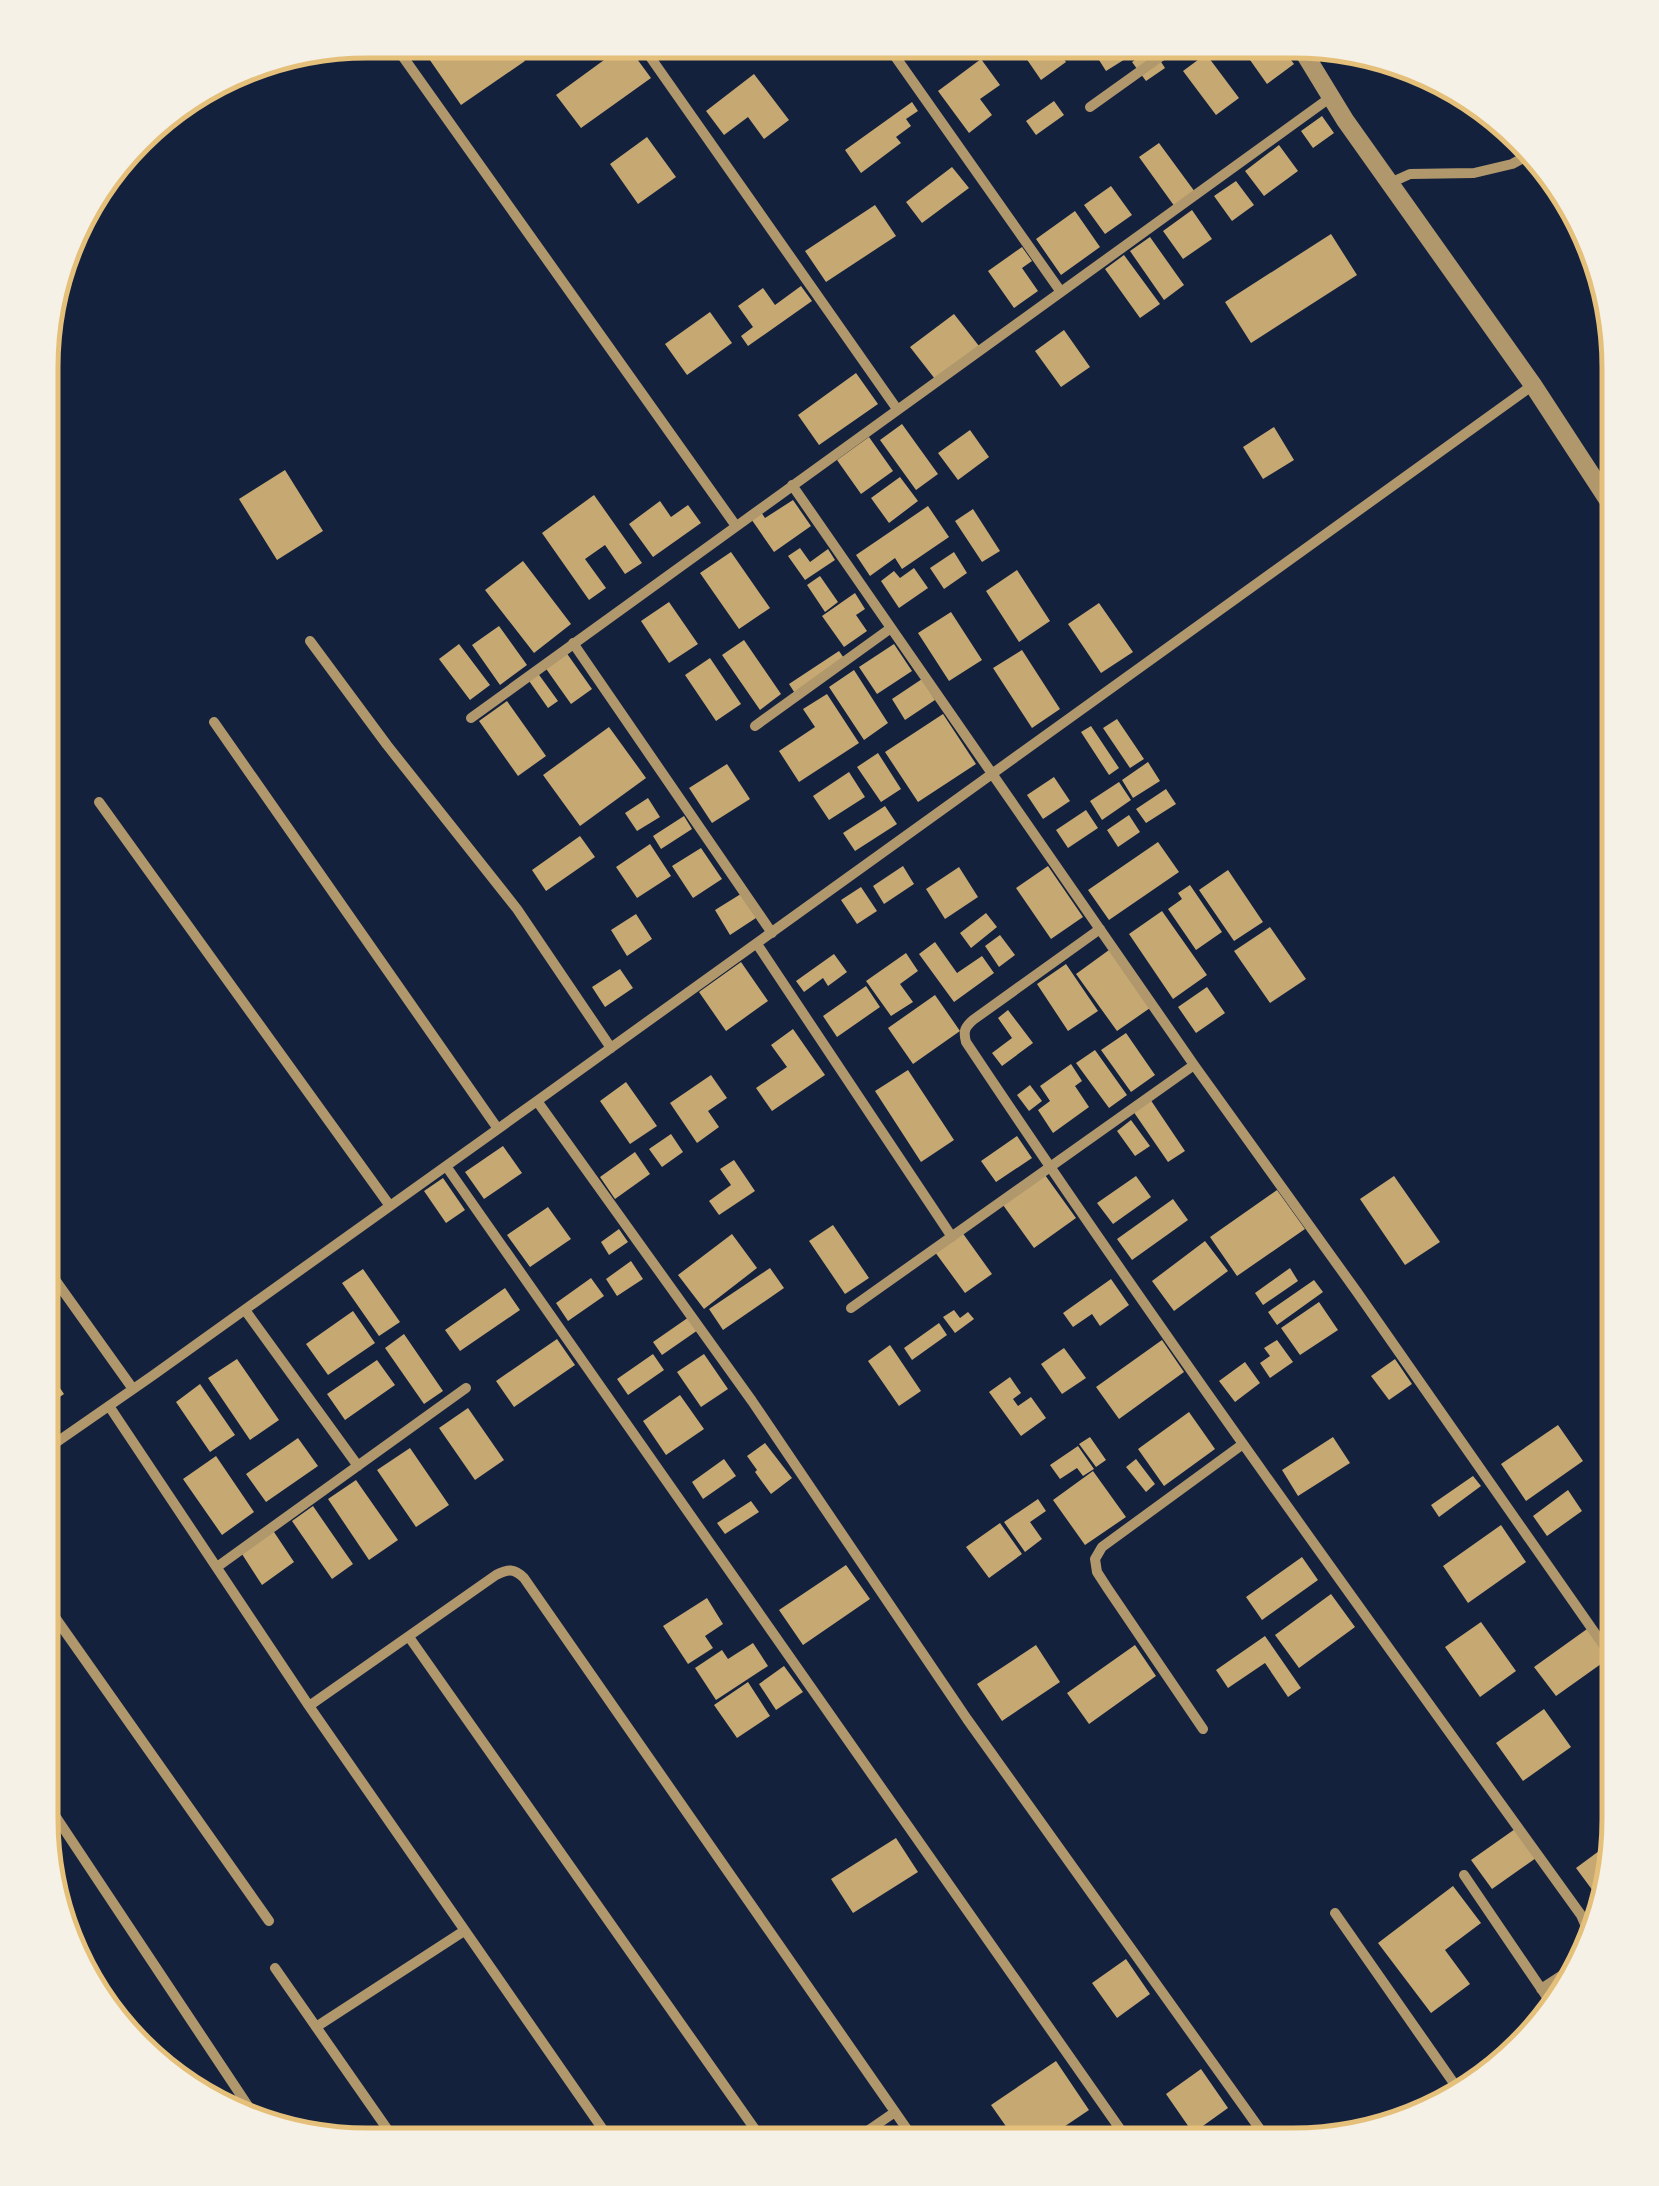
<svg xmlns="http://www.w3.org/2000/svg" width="1659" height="2186" font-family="Arial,sans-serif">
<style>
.building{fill:#c6a872}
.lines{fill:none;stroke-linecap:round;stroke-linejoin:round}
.minor{stroke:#b1986c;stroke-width:10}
.tertiary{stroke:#b1986c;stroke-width:18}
.rim{fill:none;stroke:#e5c07b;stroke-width:5}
</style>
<rect width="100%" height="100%" fill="#14213d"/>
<!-- building -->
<path class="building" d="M416 40H510L525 61 461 105Z
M1015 42H1052L1066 62 1041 80Z
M1102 42H1121L1130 56 1106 71 1092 49Z
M1238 43H1279L1294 64 1267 84Z
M626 44 651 78 581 128 556 95Z
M1152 48 1165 68 1146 81 1132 62Z
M1206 54 1239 98 1216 115 1183 71Z
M981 59 1000 85 980 99 992 115 969 133 938 91Z
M754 74 789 120 764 139 748 117 724 135 706 111Z
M1054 101 1064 115 1036 135 1026 121Z
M912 102 918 111 906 119 911 126 896 137 901 143 861 173 845 150Z
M1322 116 1334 133 1313 148 1301 131Z
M647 137 676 177 638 204 610 164Z
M1159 143 1195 192 1175 207 1139 157Z
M1279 145 1298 171 1264 196 1245 171Z
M952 167 969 188 922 223 906 202Z
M1236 181 1254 205 1232 221 1214 196Z
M1111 186 1132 215 1105 234 1084 205Z
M875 205 896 236 826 282 805 251Z
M1192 210 1212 239 1183 259 1163 231Z
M1075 211 1100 247 1061 275 1036 239Z
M1331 234 1357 275 1251 343 1225 302Z
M1150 237 1184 285 1164 300 1130 251Z
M1022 247 1032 261 1022 268 1038 291 1014 308 988 271Z
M1124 255 1160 304 1140 318 1105 269Z
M801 286 812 301 748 346 741 336 753 327 738 306 763 288 775 305Z
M710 312 732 343 687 375 665 344Z
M954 314 979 346 935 379 910 347Z
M1064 330 1090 367 1061 387 1035 351Z
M856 373 878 404 819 445 798 415Z
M902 424 938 474 916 490 880 440Z
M1274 427 1294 460 1263 479 1243 447Z
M970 430 989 457 958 480 938 453Z
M869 437 893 471 861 494 837 460Z
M285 470 323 531 277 560 239 499Z
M900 477 918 501 889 523 871 498Z
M594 495 642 563 625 574 605 545 585 559 606 588 589 600 542 533Z
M793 500 811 526 774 552 747 513 757 506 765 518Z
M660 501 671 517 688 505 701 523 653 557 629 524Z
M928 506 949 537 902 569 895 558 870 576 856 555Z
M973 509 1000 551 982 562 955 521Z
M800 548 810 562 828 549 835 560 805 580 788 556Z
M731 552 770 608 739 629 700 573Z
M954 552 967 573 944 589 930 568Z
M523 561 571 624 534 653 485 590Z
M914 568 928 588 899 608 881 581 894 571 900 578Z
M1017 570 1050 621 1019 642 986 591Z
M820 576 838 602 825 612 807 585Z
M855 593 865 609 856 615 867 631 844 647 822 616Z
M669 602 698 644 669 663 641 621Z
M1099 603 1133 652 1101 673 1068 624Z
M951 612 982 660 949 681 918 633Z
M499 626 527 665 500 685 472 645Z
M744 640 781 694 760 710 722 655Z
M459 644 490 685 470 700 439 659Z
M894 644 912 671 877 694 859 667Z
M563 648 592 689 571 704 542 663Z
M1022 650 1060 709 1032 728 993 668Z
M839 651 848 664 798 698 789 684Z
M710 658 741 704 716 721 685 675Z
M854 670 888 723 864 740 829 687Z
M537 672 558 701 548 708 527 678Z
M922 679 935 700 905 720 892 699Z
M827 694 859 743 799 782 779 751 815 727 803 709Z
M507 701 546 756 518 776 479 721Z
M943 714 976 764 918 802 885 752Z
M1117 719 1144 759 1130 768 1103 728Z
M1091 726 1119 768 1109 775 1081 732Z
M609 727 646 778 580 826 543 775Z
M878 753 901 789 881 802 857 767Z
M1148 762 1160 781 1133 798 1122 780Z
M727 764 750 799 712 823 689 788Z
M849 772 865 797 829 820 813 796Z
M1054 777 1070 801 1043 819 1027 795Z
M1119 782 1131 800 1102 820 1090 801Z
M1166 789 1176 804 1146 823 1136 809Z
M648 798 660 817 637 831 625 813Z
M885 806 897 824 855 851 843 833Z
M1086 810 1098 828 1068 848 1056 830Z
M1129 815 1140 832 1118 847 1107 830Z
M684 816 692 829 661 849 653 836Z
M580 836 595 857 546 891 532 870Z
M1158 842 1179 872 1109 920 1088 890Z
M650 844 671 876 637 898 616 867Z
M701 848 722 879 693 898 672 866Z
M903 866 914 884 884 904 873 886Z
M1048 866 1083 917 1051 939 1016 888Z
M959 867 978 897 945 919 926 889Z
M1228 870 1263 922 1234 941 1199 890Z
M1190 885 1222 932 1196 950 1168 909 1182 899 1178 893Z
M861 887 877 911 857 924 841 900Z
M744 892 759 916 730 935 715 910Z
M1162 911 1207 975 1173 999 1129 934Z
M986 913 997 927 971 948 960 933Z
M636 914 652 939 627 956 611 930Z
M1270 927 1306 979 1270 1003 1234 951Z
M1000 935 1015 955 999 967 985 946Z
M935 942 957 973 982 956 994 973 954 1002 919 954Z
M1109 950 1150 1008 1117 1031 1076 974Z
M906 953 918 971 900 984 913 1002 891 1016 866 981Z
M834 954 847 972 828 986 823 978 804 992 796 981Z
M741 962 768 1001 726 1031 699 992Z
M1066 964 1098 1011 1068 1031 1037 984Z
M620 969 633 988 605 1007 592 987Z
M866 986 880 1007 837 1037 823 1016Z
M1207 987 1225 1013 1196 1033 1178 1007Z
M935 995 960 1031 913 1064 888 1028Z
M1008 1010 1033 1043 1002 1066 992 1053 1012 1038 998 1018Z
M793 1029 825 1075 772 1111 756 1088 787 1067 771 1045Z
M1126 1033 1155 1075 1131 1092 1101 1050Z
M1095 1050 1127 1095 1109 1108 1076 1063Z
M1071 1064 1082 1081 1075 1086 1089 1107 1053 1133 1038 1110 1050 1101 1040 1086Z
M908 1070 954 1140 921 1162 875 1091Z
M711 1075 727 1098 708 1111 719 1127 697 1143 670 1103Z
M626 1082 657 1126 630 1144 600 1101Z
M1030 1085 1042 1101 1029 1111 1017 1095Z
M1150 1099 1185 1151 1168 1162 1133 1111Z
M1131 1120 1150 1146 1135 1156 1117 1131Z
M671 1134 683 1152 662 1167 649 1149Z
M1017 1136 1032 1158 996 1182 981 1161Z
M503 1146 522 1173 484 1199 465 1172Z
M635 1152 650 1174 615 1199 600 1177Z
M734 1160 755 1191 719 1215 709 1201 731 1185 720 1169Z
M1045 1175 1076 1218 1034 1248 1003 1205Z
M1136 1176 1151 1197 1113 1224 1097 1203Z
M1394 1176 1440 1242 1405 1265 1360 1199Z
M443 1178 465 1210 446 1223 424 1191Z
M1277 1190 1305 1229 1237 1276 1210 1237Z
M1173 1199 1188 1220 1132 1260 1117 1239Z
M548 1207 571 1239 530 1267 507 1235Z
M833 1225 869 1278 845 1294 809 1241Z
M959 1228 992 1274 965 1293 932 1248Z
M619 1229 628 1242 609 1255 601 1242Z
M732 1234 757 1268 704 1309 678 1275Z
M1205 1241 1228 1271 1174 1311 1152 1281Z
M631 1261 643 1279 617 1296 606 1279Z
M770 1268 784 1288 723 1330 709 1309Z
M1290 1268 1298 1281 1263 1305 1255 1293Z
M363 1269 400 1322 379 1336 342 1283Z
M591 1278 604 1296 568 1321 556 1303Z
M1111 1279 1129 1305 1100 1326 1092 1314 1073 1327 1063 1313Z
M1314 1280 1323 1292 1277 1325 1268 1312Z
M505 1288 520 1310 460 1351 445 1330Z
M1319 1302 1338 1330 1300 1355 1281 1328Z
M954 1310 960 1318 968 1312 974 1319 955 1333 943 1317Z
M353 1311 375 1343 328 1375 306 1344Z
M689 1317 698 1330 662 1355 653 1342Z
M939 1323 947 1335 912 1360 904 1348Z
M404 1334 443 1391 424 1404 385 1348Z
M557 1339 575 1365 514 1407 496 1381Z
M1162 1340 1184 1372 1119 1419 1096 1387Z
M1277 1340 1293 1362 1270 1378 1260 1363 1270 1356 1264 1348Z
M890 1345 921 1391 899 1406 868 1361Z
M1064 1348 1086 1378 1062 1394 1041 1364Z
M653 1354 664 1370 628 1395 617 1379Z
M704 1354 728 1389 701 1407 677 1372Z
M237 1359 279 1420 250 1440 208 1378Z
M1395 1359 1412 1384 1389 1400 1371 1376Z
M41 1360 64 1394 41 1410Z
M377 1360 395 1385 345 1420 327 1394Z
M1245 1362 1260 1383 1235 1402 1219 1381Z
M1010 1377 1021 1393 1013 1399 1018 1406 1031 1397 1046 1418 1021 1436 989 1392Z
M200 1384 235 1435 210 1452 176 1402Z
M680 1395 704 1429 666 1455 643 1421Z
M468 1408 504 1460 475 1480 439 1428Z
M1189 1412 1215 1449 1164 1486 1138 1449Z
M1558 1425 1583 1461 1526 1501 1501 1464Z
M1090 1437 1106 1460 1096 1467 1079 1444Z
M1333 1437 1350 1463 1298 1496 1282 1470Z
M298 1438 318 1466 266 1502 246 1474Z
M765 1443 792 1478 771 1494 755 1472 757 1470 747 1456Z
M1078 1446 1094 1469 1083 1476 1077 1468 1060 1479 1050 1465Z
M410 1448 449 1505 416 1527 377 1470Z
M216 1456 254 1512 222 1535 183 1479Z
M724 1459 736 1476 703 1499 692 1482Z
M1136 1459 1155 1484 1146 1492 1126 1467Z
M1093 1471 1126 1517 1085 1545 1053 1500Z
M1473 1476 1481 1486 1439 1517 1431 1505Z
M356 1480 398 1540 369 1560 328 1499Z
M1568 1490 1582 1511 1547 1536 1533 1516Z
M1038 1499 1046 1511 1030 1522 1042 1539 1025 1552 1004 1522Z
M751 1501 759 1512 725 1534 717 1523Z
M313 1506 353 1564 332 1579 292 1521Z
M1000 1523 1022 1554 989 1578 966 1547Z
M1501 1525 1526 1562 1468 1603 1443 1566Z
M272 1529 294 1562 262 1585 240 1551Z
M1302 1557 1318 1580 1262 1620 1246 1597Z
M846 1565 870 1599 803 1645 779 1610Z
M1331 1594 1355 1627 1299 1668 1275 1635Z
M707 1598 723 1624 705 1636 713 1648 688 1664 663 1626Z
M1481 1622 1516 1671 1480 1697 1445 1647Z
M1587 1629 1608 1659 1556 1696 1534 1667Z
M1265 1636 1301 1688 1288 1697 1265 1663 1228 1688 1216 1670Z
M753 1643 768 1666 716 1700 695 1668 722 1650 728 1659Z
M1036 1645 1060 1682 1002 1721 977 1684Z
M1135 1645 1156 1676 1089 1724 1067 1693Z
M784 1666 803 1692 776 1710 759 1684Z
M748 1682 770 1716 737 1738 714 1705Z
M1544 1709 1571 1747 1523 1781 1496 1743Z
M1515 1829 1536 1858 1492 1889 1471 1860Z
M1618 1837 1604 1884 1593 1891 1576 1868Z
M896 1838 918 1872 853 1913 831 1879Z
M1453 1886 1481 1923 1445 1950 1470 1984 1431 2013 1378 1943Z
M1126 1959 1150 1994 1117 2018 1092 1983Z
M1056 2061 1089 2110 1037 2145H1019L991 2105Z
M1201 2069 1228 2108 1193 2133 1166 2094Z"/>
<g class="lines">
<!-- minor -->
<path class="minor" d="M391 40 736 526
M639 41 897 409
M885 42 1061 292
M1090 107 1181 42
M1390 183 1410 174 1474 173 1512 164 1527 156
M792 485 1194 1065 1357 1292 1618 1666
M310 641 387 745 517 909 611 1048
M573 643 772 933
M471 718 1331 97
M214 722 498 1129
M755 726 891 628
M99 802 390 1206
M1100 929 973 1020C965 1027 963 1031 966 1042 1163 1338 1373 1626 1581 1915L1588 1931
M757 944 952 1237
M537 1101 752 1401 967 1719 1272 2146
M446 1166 1132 2146
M41 1260 133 1389
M851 1308 1194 1065
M245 1310 358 1466
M109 1406 309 1706 613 2144
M41 1453 152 1376 537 1101 1533 385
M217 1567 466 1388
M40 1596 269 1921
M409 1637 766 2145
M309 1706 496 1575C508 1569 514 1568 524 1578L918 2145
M1203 1729 1108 1589 1097 1572 1095 1559 1102 1547 1243 1444
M40 1793 256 2118
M1464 1875 1555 2009
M1335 1913 1460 2092
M275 1968 397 2143
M1541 1989 1575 1967
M316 2027 464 1931
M847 2145 895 2112"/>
<!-- tertiary -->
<path class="tertiary" d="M1298 43 1345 120 1533 385 1619 517"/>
</g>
<!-- crop -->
<path d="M0 0H1659V2186H0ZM367 58H1293A309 309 0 0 1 1602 367V1819A309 309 0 0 1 1293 2128H367A309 309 0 0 1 58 1819V367A309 309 0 0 1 367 58Z" fill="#f6f1e7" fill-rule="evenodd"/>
<path class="rim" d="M367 58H1293A309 309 0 0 1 1602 367V1819A309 309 0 0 1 1293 2128H367A309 309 0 0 1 58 1819V367A309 309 0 0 1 367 58Z"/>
</svg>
